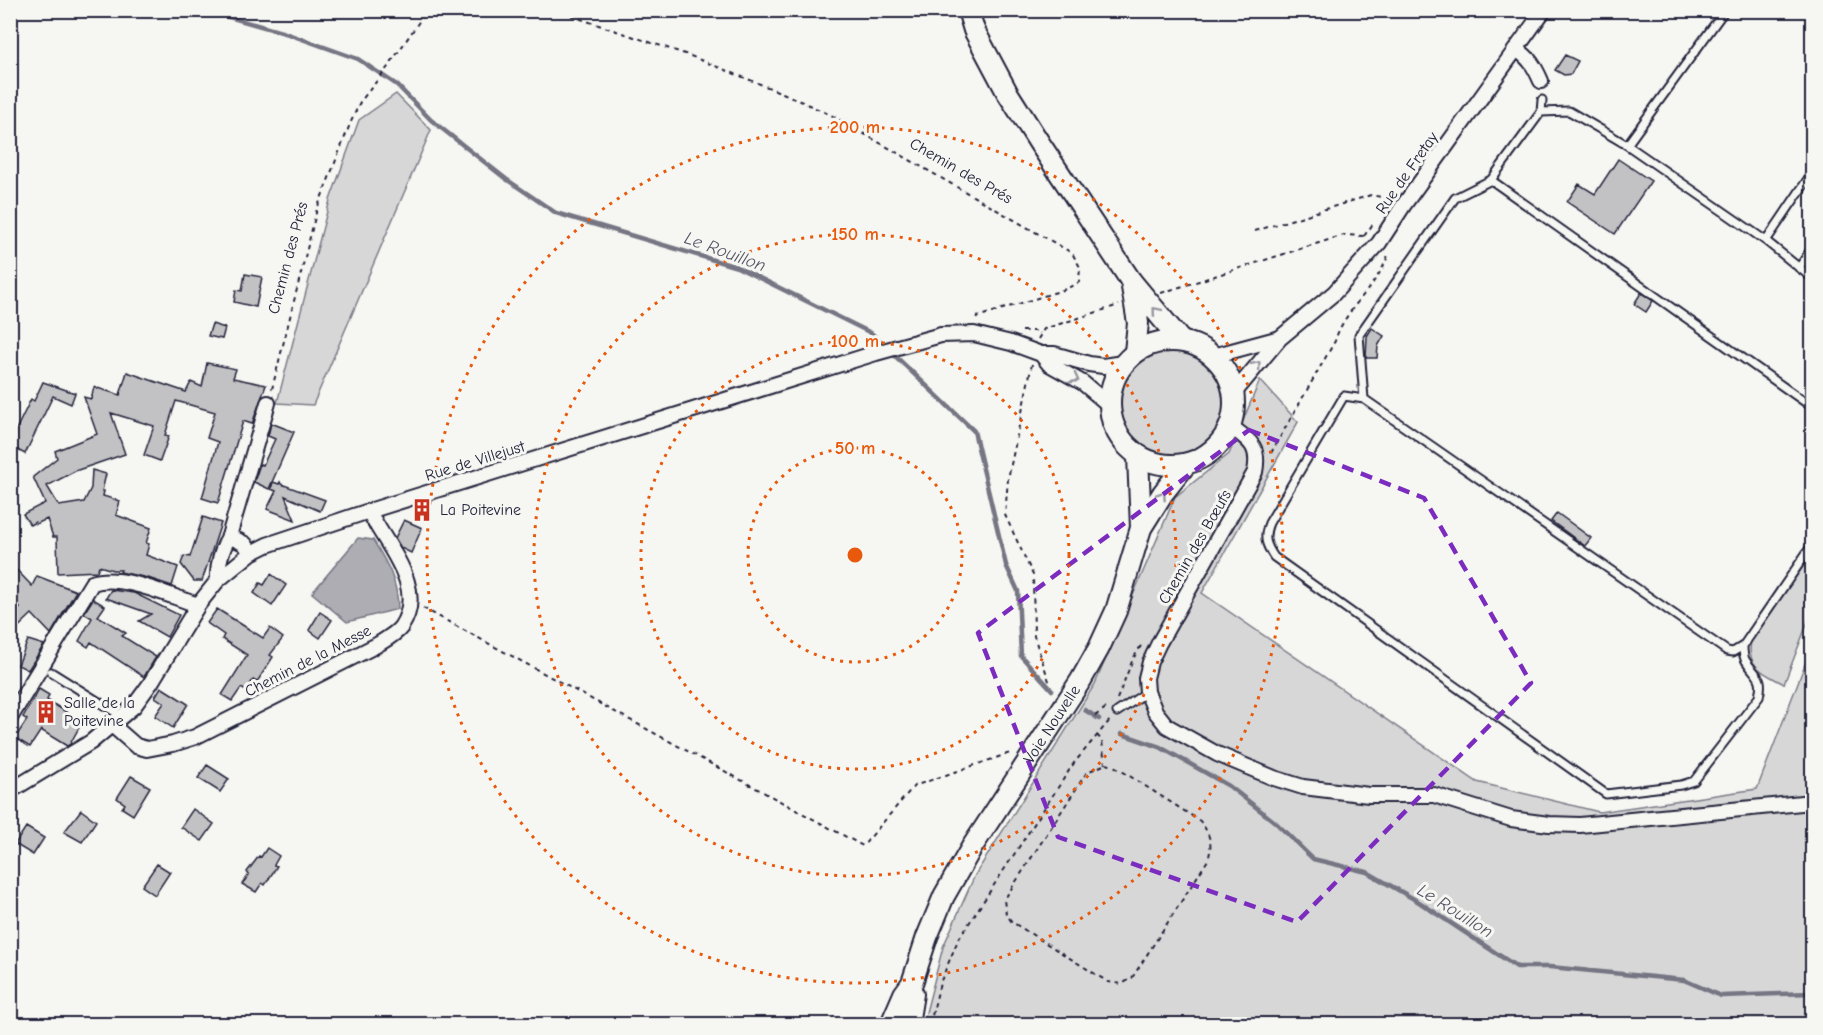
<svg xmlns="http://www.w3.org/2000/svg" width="1823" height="1035" font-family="'Comic Neue',sans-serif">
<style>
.green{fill:#d7d7d7;stroke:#7c7c89;stroke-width:1.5}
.water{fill:#adadb3;stroke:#757583;stroke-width:1.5}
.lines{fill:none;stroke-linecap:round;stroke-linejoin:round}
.stream{stroke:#757583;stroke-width:4.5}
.building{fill:#c2c2c4;stroke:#22223b;stroke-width:1.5}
.lane-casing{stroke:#22223b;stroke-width:11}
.street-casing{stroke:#22223b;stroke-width:18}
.secondary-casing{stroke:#22223b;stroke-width:24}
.path{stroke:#22223b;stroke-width:2;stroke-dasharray:4.5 4.5;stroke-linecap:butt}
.lane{stroke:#f6f6f2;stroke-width:7}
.street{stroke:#f6f6f2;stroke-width:14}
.secondary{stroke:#f6f6f2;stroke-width:20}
.oneway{stroke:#9797a0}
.marked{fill:none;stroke:#7b2cbf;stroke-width:4.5;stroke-dasharray:12 8;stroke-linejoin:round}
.ring{fill:none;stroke:#e8590c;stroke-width:3;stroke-dasharray:3 6}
.labels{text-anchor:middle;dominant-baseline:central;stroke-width:6;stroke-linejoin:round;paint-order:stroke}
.street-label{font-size:16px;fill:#22223b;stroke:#f6f6f2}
.poi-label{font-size:16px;fill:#22223b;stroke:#f6f6f2;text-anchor:start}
.water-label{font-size:18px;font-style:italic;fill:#535365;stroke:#f6f6f2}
.centre{fill:#e8590c;stroke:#f6f6f2;stroke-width:3}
.ring-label{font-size:18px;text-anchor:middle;font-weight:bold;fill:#e8590c;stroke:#f6f6f2;stroke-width:6;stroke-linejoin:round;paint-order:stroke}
</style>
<rect width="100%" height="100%" fill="#f6f6f2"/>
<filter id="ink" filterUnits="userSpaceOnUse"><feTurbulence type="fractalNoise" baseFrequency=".0167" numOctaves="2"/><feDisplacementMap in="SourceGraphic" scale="12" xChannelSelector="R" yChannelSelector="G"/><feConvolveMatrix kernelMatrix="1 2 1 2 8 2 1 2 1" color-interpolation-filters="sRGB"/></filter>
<g filter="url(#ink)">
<!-- green -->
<path class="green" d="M396 94 431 130 313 405 277 403 330 200 359 120Z
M1117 402a54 54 0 1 1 108 0a54 54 0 1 1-108 0Z
M1260 380 1298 422 1202 593 1477 782 1599 812 1757 789 1812 646V1024H923L943 947 975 875 1095 684 1175 497 1229 454Z
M1812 554V611L1784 684C1764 673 1746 668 1751 641Z"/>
<!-- water -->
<path class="water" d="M358 538 373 540C387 563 398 581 398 609L347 622 312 593Z"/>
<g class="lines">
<!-- stream -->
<path class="stream" d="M204 10 285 33 358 59 397 85 431 120 506 179 556 213 737 267 871 333 974 431 1006 565 1018 591 1021 656 1052 690
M1085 710 1099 719
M1122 734 1160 747 1229 786 1275 822 1313 859 1367 872 1419 902 1517 967H1550L1684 980 1721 996 1812 993"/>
</g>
<!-- building -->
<path class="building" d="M1565 55 1578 61 1571 74 1564 75 1555 70Z
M1618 159 1651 181 1615 234 1567 202 1579 184 1595 194Z
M245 274 262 277 256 307 234 302 236 290 242 291Z
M1641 293 1653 301 1646 312 1634 304Z
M212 324 225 328 222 339 208 336Z
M1372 328 1384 336 1378 346 1377 358H1366L1367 336Z
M207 363 236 369 233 378 266 385 252 424 243 421 218 503 202 498 218 442 207 438 215 412 176 401 165 435 169 436 160 461 144 455 154 426 111 413 125 454 75 471 47 486 59 506 84 502 91 488 92 470 106 474 102 491H104L103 496 120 501 116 515 151 528 146 543 149 544 146 555 178 567 172 586 148 578 120 572 121 570H113L99 566 97 571 58 573 57 537H53L47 519 36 524 35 522 30 525 23 514 45 503 33 477 57 458 55 451 97 434 84 397 91 399 94 387 120 395 127 372 186 392 191 382 202 387Z
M43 382 75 393 71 404 53 396 25 454 10 446V442L31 399 34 401Z
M271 423 294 432 269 489 254 482 260 464 263 465 275 439 268 436Z
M273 482 279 484 280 482 281 484 325 500 320 511 285 496 295 520 267 509 276 491 271 489Z
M1557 513 1591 538 1585 546 1551 521Z
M203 517 221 523 202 581H194L181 564 184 556 190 557Z
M404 520 422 528 411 553 401 548 395 538Z
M10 563 32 586 37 576 76 591 51 634 32 614 10 635V619L20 608 12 600 15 596 10 592Z
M271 574 286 585 272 606 254 593 260 583 264 585Z
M111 590 134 593 179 615 167 637 139 621 151 614 106 598Z
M93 599 105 606 98 616 126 633 122 636 156 657 144 677 91 642 88 647 79 641 92 618 84 613Z
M217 609 263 638 270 628 283 638 270 655 273 657 257 682 253 680 246 691 241 688 232 701 222 695 247 655 222 639 224 635 207 623Z
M320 612 332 620 320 638 309 630Z
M28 640 44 645 28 670 18 665Z
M161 687 188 704 173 728 155 716 164 703 155 697Z
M39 689 49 695 47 700 82 722 70 744 67 746 41 730 30 747 15 738 27 720 23 717Z
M207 765 229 779 220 792 198 778Z
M131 776 150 787 133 815 122 808 125 804 117 798Z
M193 809 214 824 202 841 181 827Z
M81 810 96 821 82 842 64 832Z
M26 827 44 838 33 855 15 844Z
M267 848 279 856 274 865 277 866 265 885 262 883 256 892 242 884 249 875 247 872 259 856 261 857Z
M157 864 170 872 155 895 142 886Z"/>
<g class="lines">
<!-- lane casing -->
<g class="lane-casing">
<path id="lane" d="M1541 112 1569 111 1627 145 1766 241 1812 173
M1627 145 1725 10
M1491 180 1541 112 1542 100
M1766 241 1812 278
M1799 268 1812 248
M1344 396 1364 399 1727 651 1733 652 1743 646C1743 651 1743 657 1746 661 1756 677 1764 675 1759 697L1694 781 1681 785 1606 794 1274 557C1266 545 1263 538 1269 523Z
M1364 399 1359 335 1455 198 1491 180 1812 407
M1743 646 1812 545
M51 672 123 717
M1117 712 1147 692"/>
</g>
<!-- street casing -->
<g class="street-casing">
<path id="street" d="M1516 49C1529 57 1535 67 1541 81
M1041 354 1049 364 1083 383 1109 405
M1213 356 1280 338
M1234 393 1280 338 1334 293 1379 243 1403 206 1544 10
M1230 426C1250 441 1260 446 1255 472L1159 643 1150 662 1146 678 1147 692 1155 711 1167 726 1217 754 1274 778 1303 787 1369 795H1434L1511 819 1549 824 1580 825 1812 802
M229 536 245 544 251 553
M218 580C217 563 222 550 229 536L268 403
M10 718 92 583C122 573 169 596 198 605
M112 725 136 746 147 749 173 744 195 737 375 646C383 641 395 635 401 627 428 587 385 545 369 511
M10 791 91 742 134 706 150 684 198 605 218 580 251 553 267 545 369 511 876 353 941 335 974 334 1011 343 1041 354H1054L1089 364 1103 366 1123 363"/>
</g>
<!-- secondary casing -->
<g class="secondary-casing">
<g id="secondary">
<path d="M968 10 974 30 1007 92 1040 144 1131 281 1181 341"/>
<path d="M1131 281 1138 323 1135 352"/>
<circle cx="1172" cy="403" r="62"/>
<path d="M1138 456 1141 528"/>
<path id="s1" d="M891 1024 904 994 912 983 927 937 944 896 972 847 1081 680 1099 648 1116 611 1141 528 1163 493 1186 464"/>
<path d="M908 1024 913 994"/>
</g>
</g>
<!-- path -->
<path class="path" d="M554 10 688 55 785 94 833 116 1072 253 1080 267 1079 282 1066 289 977 317 976 321
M1255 231 1371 195 1391 199
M1364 236 1373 224
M1161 293 1344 235 1365 236
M1022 331H1037L1040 333
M1038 339 1044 329 1119 305
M1032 364 1008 479 1005 515 1033 575 1034 636 1050 684
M272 389 317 209 350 124 360 102 388 67 427 10
M1271 453 1335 341C1344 309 1379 285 1388 255
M423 608 863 846 914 786 1013 752
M1117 699 1133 659 1142 644
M1095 716 1107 707
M1097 735 1102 741 1105 764
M1106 764 1114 766 1200 821C1210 834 1213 844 1208 860L1132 978 1122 984 1108 982 1012 922 1006 914 1004 900 1087 772Z
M930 1024 940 983 958 940 1074 763 1110 720"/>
<!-- lane -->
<use href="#lane" class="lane"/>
<!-- street -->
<use href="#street" class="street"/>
<!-- secondary -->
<use href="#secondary" class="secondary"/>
</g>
<!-- one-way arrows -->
<defs><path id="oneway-chevron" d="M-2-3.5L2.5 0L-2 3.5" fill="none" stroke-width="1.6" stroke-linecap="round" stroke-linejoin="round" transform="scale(1.5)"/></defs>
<g class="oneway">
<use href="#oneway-chevron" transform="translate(1156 311) rotate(-130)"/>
<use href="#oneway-chevron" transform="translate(1257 365) rotate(-50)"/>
<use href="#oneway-chevron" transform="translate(1075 379) rotate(28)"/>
<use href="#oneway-chevron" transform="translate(1162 495) rotate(-56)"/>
</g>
</g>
<!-- marked area -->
<path class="marked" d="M1249 430 1424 498 1531 683 1297 922 1058 837 978 633Z"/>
<!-- distance rings -->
<g class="ring">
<circle cx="855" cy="555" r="107"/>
<circle cx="855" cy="555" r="214"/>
<circle cx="855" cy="555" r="321"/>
<circle cx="855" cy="555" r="428"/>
</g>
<!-- icons -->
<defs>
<g id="building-bare" transform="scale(1.8)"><path d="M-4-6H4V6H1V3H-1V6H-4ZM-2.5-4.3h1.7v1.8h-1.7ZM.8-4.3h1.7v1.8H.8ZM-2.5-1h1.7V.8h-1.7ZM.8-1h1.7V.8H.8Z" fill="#c8321e" stroke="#f6f6f2" stroke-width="2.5" paint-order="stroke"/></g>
</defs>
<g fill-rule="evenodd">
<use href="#building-bare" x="422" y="510"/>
<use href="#building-bare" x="46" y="712"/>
</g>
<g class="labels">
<!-- street labels -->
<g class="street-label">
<text transform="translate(961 171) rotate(30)">Chemin des Prés</text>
<text transform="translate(1407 173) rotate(-55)">Rue de Fretay</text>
<text transform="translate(288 258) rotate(-75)">Chemin des Prés</text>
<text transform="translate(475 461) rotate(-17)">Rue de Villejust</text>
<text transform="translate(1195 547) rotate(-60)">Chemin des Bœufs</text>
<text transform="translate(308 661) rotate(-27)">Chemin de la Messe</text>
<text stroke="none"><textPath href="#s1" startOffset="342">Voie Nouvelle</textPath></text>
</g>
<!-- poi labels -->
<g class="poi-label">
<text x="440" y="510">La Poitevine</text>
<text x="64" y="703">Salle de la<tspan x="64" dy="18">Poitevine</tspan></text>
</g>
<!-- water labels -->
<g class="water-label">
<text transform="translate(725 252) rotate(20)">Le Rouillon</text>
<text transform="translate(1455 911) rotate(32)">Le Rouillon</text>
</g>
</g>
<circle cx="855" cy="555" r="9" class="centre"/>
<g class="ring-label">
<text x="855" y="133">200 m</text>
<text x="855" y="240">150 m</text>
<text x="855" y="347">100 m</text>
<text x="855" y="454">50 m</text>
</g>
<!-- margin -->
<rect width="1823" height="1035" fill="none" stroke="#f6f6f2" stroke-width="36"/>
<rect x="18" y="18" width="1787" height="999" fill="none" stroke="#22223b" stroke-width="2" filter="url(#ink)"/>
</svg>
